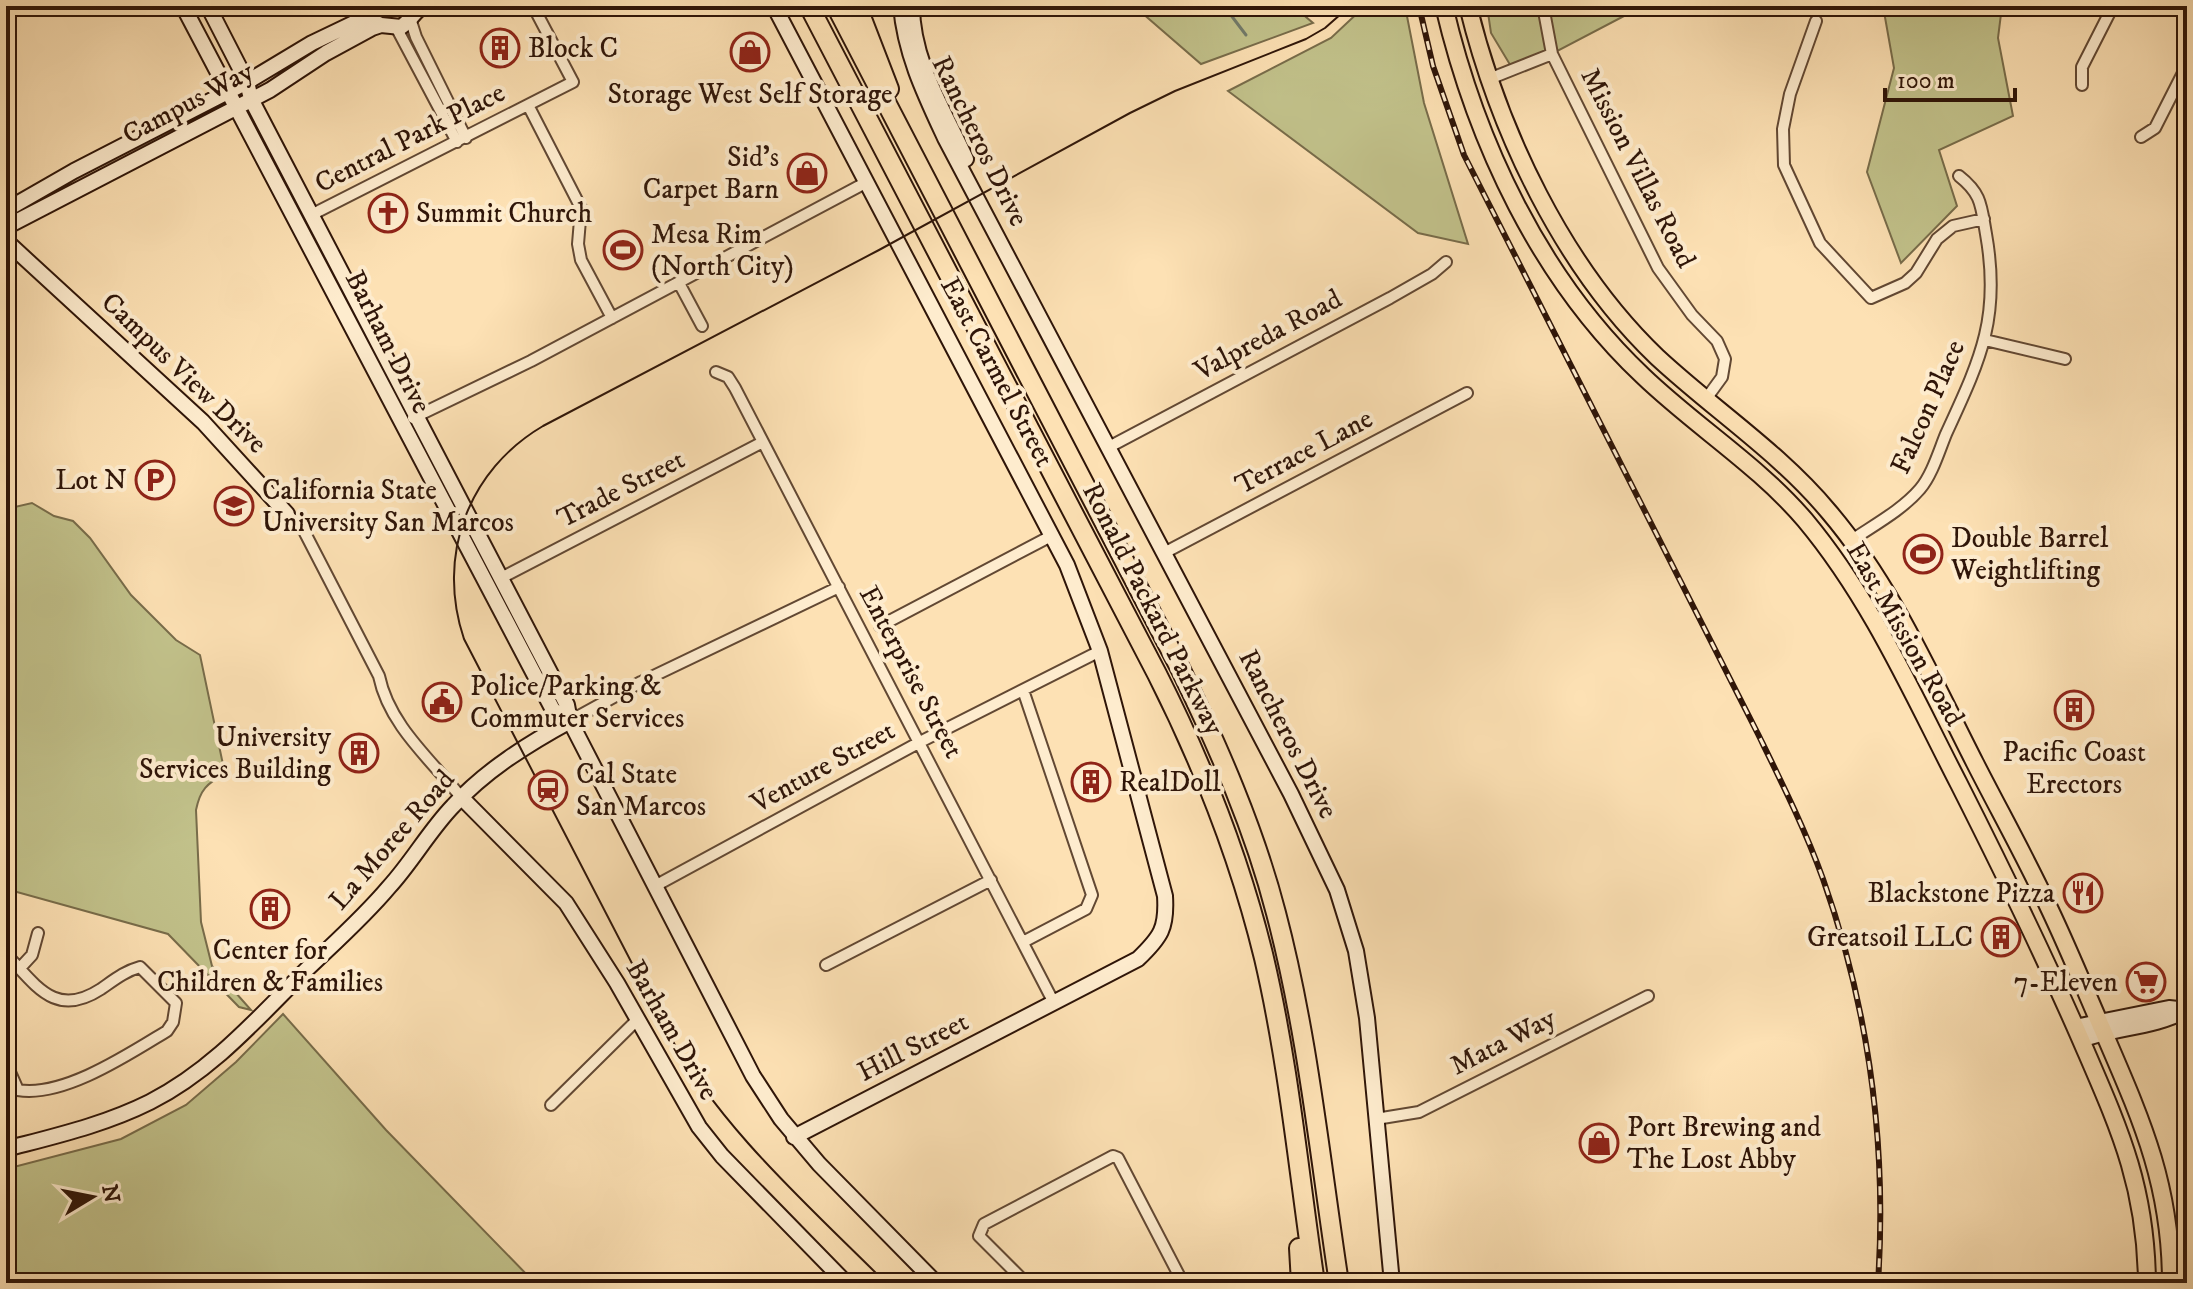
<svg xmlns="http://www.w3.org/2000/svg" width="2193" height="1289" font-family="'IM FELL DW Pica',serif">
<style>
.green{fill:#c2c28b;stroke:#786c4a;stroke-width:2}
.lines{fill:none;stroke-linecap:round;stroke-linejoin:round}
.stream{stroke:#727a6a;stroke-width:3}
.street-casing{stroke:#624833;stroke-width:14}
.secondary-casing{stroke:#2f1508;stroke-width:18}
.primary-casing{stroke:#2f1508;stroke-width:20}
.highway-casing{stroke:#2f1508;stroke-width:22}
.street{stroke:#feecce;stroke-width:10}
.secondary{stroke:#feecce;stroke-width:14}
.primary{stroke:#fde1b4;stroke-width:16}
.highway{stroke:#fde1b4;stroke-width:18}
.tram{stroke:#2f1508;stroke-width:2}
.rail-casing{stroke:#2f1508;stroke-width:6}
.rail{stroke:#feecce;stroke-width:3;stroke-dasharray:9;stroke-linecap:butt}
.labels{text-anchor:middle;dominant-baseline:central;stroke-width:8;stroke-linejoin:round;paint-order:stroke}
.poi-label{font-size:28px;fill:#2f1508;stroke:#feecce;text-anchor:start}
.street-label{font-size:28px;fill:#2f1508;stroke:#feecce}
</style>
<rect width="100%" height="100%" fill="#fde1b4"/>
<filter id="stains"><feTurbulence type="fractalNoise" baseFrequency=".0025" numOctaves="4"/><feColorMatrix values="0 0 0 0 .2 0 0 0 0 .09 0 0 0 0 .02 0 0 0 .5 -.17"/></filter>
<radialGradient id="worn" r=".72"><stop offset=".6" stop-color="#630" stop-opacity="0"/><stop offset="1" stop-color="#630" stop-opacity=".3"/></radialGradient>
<!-- green -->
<path class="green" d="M1134 6H1293L1313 23 1201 64Z
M1365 6H1405L1424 103 1468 244 1418 233 1228 91 1331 38Z
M1487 6H1663L1624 16 1515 73 1491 33Z
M1883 6H2002L1998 38 2013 116 1939 150 1957 206 1901 263 1867 172 1894 68Z
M32 503 54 516 73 521 90 538 131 595 176 640 200 655 225 774C207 783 200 790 196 810L201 922 212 966 251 1010 239 1007 168 934 6 889V509Z
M283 1014 386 1130 535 1283H6V1169L121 1139 186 1105 236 1062Z"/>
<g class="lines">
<!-- stream -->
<path class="stream" d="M1224 6 1246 35"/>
<!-- street casing -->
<g class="street-casing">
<path id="street" d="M1543 6 1552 54
M410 18 416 37 466 138
M1816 21 1790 94 1783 129 1784 165 1820 243 1871 298 1905 283 1916 273 1937 239 1953 226 1984 219
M396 27 457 142
M1489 79 1552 54 1658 268 1692 315 1717 341 1725 359 1722 377 1706 399
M2082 85V67L2113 6
M528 105 581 208 578 244 581 260 612 318
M2141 137 2155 128 2187 65
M311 215 573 82 533 6
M679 283 702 326
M1985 340 2065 359
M716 372 728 377 735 388 1054 1003
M413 418 531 361 867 182
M1109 447 1390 298 1432 274 1446 262
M287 514 304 531 379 676C389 725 431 760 461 797
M1852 540C1874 525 1902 510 1920 489 1932 475 1939 451 1946 434 1980 360 2001 318 1986 234 1981 206 1982 194 1959 176
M1164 553 1467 393
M501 578 763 442
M880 626 1053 535
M570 721 641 682 839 587
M655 886 920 742 1100 651
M1023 942 1086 909 1092 895 1023 690
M6 954C36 985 55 1019 101 989 114 980 125 971 140 967L176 1003 173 1022 167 1031C129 1054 63 1098 18 1090L6 1063
M826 965 991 880
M20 968 32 955 38 933
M551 1105 637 1020
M1376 1119 1419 1112 1648 996
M1026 1283 979 1236 984 1224 1113 1156 1118 1158 1183 1283"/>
</g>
<!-- secondary casing -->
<g class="secondary-casing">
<path id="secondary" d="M183 6 553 710 570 721
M208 6 247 82 251 99 567 705 570 721 753 1076 781 1119 819 1164 936 1283
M774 6 1067 565 1100 651 1165 896C1167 928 1161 937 1138 959L794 1137
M901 6C905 54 925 95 945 138L1291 794 1337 890 1356 951 1367 1018 1392 1283
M912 6C912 61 944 110 966 159
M6 210 74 171 247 82 312 43 383 9
M6 227 270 90 326 53 372 28 381 25 401 27C410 21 414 12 423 6
M6 241 203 422 287 514
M461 797 566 903 617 983 699 1127 722 1156 846 1283
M2075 1027 2169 1008 2187 1010
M2081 1040C2113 1028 2157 1027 2184 1011
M6 1149C55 1136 104 1125 150 1102 211 1071 255 1021 303 973 332 945 363 918 389 887 412 862 429 831 453 806 486 770 528 744 570 721"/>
</g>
<!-- primary casing -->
<g class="primary-casing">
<path id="primary" d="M1444 6C1476 142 1540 279 1643 376 1695 426 1758 465 1805 520 1871 599 1912 693 1959 784 2002 869 2043 953 2081 1040 2119 1128 2146 1185 2147 1283
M1468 6C1499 132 1563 267 1657 357 1714 410 1779 452 1829 512 1892 586 1931 677 1975 763 2000 812 2027 860 2050 910 2069 950 2086 992 2104 1033 2142 1121 2171 1185 2171 1283"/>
</g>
<!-- highway casing -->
<g class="highway-casing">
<path id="highway" d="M809 6 1157 674C1203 765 1240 859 1264 958 1289 1065 1299 1175 1315 1283
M836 6 1181 670C1219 749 1254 828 1276 913 1308 1034 1320 1159 1339 1283
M857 6 889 89
M1299 1248 1301 1283"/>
</g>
<!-- street -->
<use href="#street" class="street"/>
<!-- secondary -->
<use href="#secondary" class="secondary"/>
<!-- primary -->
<use href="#primary" class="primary"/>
<!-- highway -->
<use href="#highway" class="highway"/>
<!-- tram -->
<path class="tram" d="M886 1283C807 1204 721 1129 667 1031L464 639C436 556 468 470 543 426L879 250 1130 113 1175 91 1306 39 1325 28 1350 6"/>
<!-- rail casing -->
<g class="rail-casing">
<path id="rail" d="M1419 6 1433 66 1464 155 1758 734C1781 781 1805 829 1823 879 1869 1009 1887 1146 1878 1283"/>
</g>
<!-- rail -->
<use href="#rail" class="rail"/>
</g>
<!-- icons -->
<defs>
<g id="building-ring" transform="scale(2)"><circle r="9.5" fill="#feecce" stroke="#8f2418" stroke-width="1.5"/><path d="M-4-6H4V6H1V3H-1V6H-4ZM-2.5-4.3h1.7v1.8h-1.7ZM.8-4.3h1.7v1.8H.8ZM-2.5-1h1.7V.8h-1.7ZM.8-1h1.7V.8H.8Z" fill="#8f2418"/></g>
<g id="shop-ring" transform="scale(2)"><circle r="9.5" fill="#feecce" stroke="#8f2418" stroke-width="1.5"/><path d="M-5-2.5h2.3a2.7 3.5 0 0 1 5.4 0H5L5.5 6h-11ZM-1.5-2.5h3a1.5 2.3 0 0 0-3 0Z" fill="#8f2418"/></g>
<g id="church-ring" transform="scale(2)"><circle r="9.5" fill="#feecce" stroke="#8f2418" stroke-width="1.5"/><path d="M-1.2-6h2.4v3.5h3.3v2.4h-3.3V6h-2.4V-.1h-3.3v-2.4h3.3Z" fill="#8f2418"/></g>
<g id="stadium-ring" transform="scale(2)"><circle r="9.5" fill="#feecce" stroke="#8f2418" stroke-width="1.5"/><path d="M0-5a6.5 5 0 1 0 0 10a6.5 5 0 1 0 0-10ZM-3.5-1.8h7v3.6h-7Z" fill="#8f2418"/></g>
<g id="parking-ring" transform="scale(2)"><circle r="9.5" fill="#feecce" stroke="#8f2418" stroke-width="1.5"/><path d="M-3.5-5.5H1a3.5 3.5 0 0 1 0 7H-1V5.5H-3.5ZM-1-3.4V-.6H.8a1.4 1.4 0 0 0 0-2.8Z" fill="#8f2418"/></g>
<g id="university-ring" transform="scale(2)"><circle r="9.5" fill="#feecce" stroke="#8f2418" stroke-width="1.5"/><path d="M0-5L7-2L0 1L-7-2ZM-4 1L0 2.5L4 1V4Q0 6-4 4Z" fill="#8f2418"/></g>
<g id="civic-ring" transform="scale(2)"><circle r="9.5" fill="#feecce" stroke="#8f2418" stroke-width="1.5"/><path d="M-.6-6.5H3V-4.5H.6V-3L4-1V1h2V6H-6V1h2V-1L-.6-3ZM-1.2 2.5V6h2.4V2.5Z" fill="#8f2418"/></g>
<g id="station-ring" transform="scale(2)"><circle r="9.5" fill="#feecce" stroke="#8f2418" stroke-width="1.5"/><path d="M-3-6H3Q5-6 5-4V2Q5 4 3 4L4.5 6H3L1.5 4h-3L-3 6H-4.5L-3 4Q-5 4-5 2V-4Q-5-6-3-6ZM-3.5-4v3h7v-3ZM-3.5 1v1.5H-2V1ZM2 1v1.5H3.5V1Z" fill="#8f2418"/></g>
<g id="restaurant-ring" transform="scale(2)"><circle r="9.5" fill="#feecce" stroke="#8f2418" stroke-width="1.5"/><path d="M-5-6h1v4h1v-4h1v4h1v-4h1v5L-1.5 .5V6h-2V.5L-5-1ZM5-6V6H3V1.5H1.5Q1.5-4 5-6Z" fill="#8f2418"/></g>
<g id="supermarket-ring" transform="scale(2)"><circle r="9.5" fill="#feecce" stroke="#8f2418" stroke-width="1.5"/><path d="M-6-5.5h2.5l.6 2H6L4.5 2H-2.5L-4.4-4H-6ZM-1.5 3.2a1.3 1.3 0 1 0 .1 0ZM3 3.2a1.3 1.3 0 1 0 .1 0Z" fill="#8f2418"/></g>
</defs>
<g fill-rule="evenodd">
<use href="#building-ring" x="500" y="48"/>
<use href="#shop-ring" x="750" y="52"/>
<use href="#shop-ring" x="807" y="173"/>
<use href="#church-ring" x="388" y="213"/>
<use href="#stadium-ring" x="623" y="250"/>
<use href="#parking-ring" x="155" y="480"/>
<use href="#university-ring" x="234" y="506"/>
<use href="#stadium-ring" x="1923" y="554"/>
<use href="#civic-ring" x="442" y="702"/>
<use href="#building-ring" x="2074" y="710"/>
<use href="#building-ring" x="359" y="753"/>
<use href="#building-ring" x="1091" y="782"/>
<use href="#station-ring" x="548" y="790"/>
<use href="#restaurant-ring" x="2083" y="893"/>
<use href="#building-ring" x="270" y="909"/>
<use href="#building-ring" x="2001" y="937"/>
<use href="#supermarket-ring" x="2146" y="982"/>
<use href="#shop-ring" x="1599" y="1143"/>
</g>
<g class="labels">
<!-- poi labels -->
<g class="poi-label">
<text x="528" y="48">Block C</text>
<text x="750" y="94" text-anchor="middle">Storage West Self Storage</text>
<text x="779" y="157" text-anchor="end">Sid's<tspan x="779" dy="32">Carpet Barn</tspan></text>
<text x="416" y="213">Summit Church</text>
<text x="651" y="234">Mesa Rim<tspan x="651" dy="32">(North City)</tspan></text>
<text x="127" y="480" text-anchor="end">Lot N</text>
<text x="262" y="490">California State<tspan x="262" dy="32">University San Marcos</tspan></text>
<text x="1951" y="538">Double Barrel<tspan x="1951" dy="32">Weightlifting</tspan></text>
<text x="470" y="686">Police/Parking &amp;<tspan x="470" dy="32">Commuter Services</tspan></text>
<text x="331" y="737" text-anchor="end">University<tspan x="331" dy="32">Services Building</tspan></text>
<text x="2074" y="752" text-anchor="middle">Pacific Coast<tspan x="2074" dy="32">Erectors</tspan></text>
<text x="576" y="774">Cal State<tspan x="576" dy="32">San Marcos</tspan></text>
<text x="1119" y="782">RealDoll</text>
<text x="2055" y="893" text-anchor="end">Blackstone Pizza</text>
<text x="1973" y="937" text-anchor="end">Greatsoil LLC</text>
<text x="270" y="950" text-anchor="middle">Center for<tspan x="270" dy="32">Children &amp; Families</tspan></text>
<text x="2118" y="982" text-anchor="end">7-Eleven</text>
<text x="1627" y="1127">Port Brewing and<tspan x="1627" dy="32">The Lost Abby</tspan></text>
</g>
<!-- street labels -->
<g class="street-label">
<text transform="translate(188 103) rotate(-28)">Campus Way</text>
<text transform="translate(410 138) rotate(-27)">Central Park Place</text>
<text transform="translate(980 141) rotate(64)">Rancheros Drive</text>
<text transform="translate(1638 168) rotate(63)">Mission Villas Road</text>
<text transform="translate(1268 335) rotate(-28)">Valpreda Road</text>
<text transform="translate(388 342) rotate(63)">Barham Drive</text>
<text transform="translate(997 372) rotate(62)">East Carmel Street</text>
<text transform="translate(184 373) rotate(44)">Campus View Drive</text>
<text transform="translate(1928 407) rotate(-66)">Falcon Place</text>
<text transform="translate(1304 452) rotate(-28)">Terrace Lane</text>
<text transform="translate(621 489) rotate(-27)">Trade Street</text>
<text transform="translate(1153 609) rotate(63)">Ronald Packard Parkway</text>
<text transform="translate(1905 634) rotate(60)">East Mission Road</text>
<text transform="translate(911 672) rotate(62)">Enterprise Street</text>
<text transform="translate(1288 734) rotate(63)">Rancheros Drive</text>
<text transform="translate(823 767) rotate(-29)">Venture Street</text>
<text transform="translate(392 840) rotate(-49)">La Moree Road</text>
<text transform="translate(672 1030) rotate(60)">Barham Drive</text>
<text transform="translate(1503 1042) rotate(-27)">Mata Way</text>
<text transform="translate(913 1047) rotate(-27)">Hill Street</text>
</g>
</g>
<!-- margin -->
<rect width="2193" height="1289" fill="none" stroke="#fde1b4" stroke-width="32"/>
<rect x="8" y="8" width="2177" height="1273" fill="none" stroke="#2f1508" stroke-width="4"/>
<rect x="16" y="16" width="2161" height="1257" fill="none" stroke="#2f1508" stroke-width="2"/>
<!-- north arrow -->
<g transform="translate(92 1197) rotate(80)" stroke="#feecce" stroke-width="6" paint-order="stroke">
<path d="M0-6L14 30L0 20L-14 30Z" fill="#2f1508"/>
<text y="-12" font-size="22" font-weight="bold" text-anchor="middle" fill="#2f1508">N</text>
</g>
<!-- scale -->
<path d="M1885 88v12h130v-12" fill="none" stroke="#2f1508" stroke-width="4"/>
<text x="1897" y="88" font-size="24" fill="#2f1508" stroke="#feecce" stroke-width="6" paint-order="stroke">100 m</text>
<rect width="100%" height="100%" filter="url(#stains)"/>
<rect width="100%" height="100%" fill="url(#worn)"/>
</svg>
